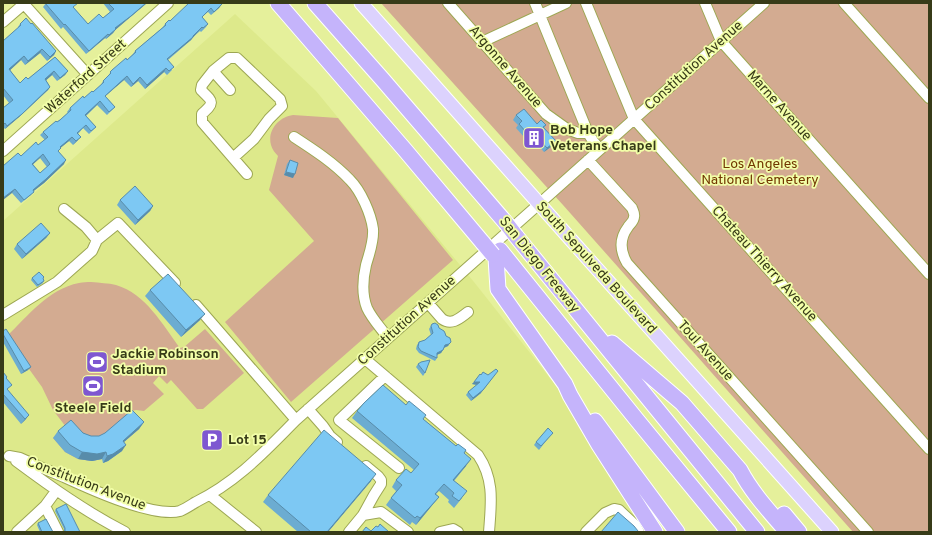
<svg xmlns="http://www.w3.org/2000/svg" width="932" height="535" font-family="Overpass,sans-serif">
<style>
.built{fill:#dde98b}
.green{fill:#d3ab91}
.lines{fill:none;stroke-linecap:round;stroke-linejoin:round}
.minor-casing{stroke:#9da753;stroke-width:12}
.major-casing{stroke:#fff;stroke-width:15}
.highway-casing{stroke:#fff;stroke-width:17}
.minor{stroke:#fff;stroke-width:10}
.major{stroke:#dcd2fd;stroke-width:13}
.highway{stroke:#c5b4fb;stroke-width:15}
.highway-bridge-casing{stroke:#fff;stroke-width:17;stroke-linecap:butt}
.highway-bridge{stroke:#c5b4fb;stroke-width:15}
.wall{fill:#6cacd1;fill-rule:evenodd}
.shaded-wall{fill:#588caa}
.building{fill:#7dc8f3;stroke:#588caa;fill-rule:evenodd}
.labels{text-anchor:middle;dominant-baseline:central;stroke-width:3.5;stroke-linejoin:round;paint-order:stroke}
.street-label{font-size:14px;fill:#373b18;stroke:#f2fea8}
.poi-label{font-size:14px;font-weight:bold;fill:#373b18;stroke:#f2fea8;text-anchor:start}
.park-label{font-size:14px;fill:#723700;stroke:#f2fea8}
</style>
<rect width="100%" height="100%" fill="#e5f09b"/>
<!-- built -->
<path class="built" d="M235 14 316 91 474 282 561 392 648 532H3V221Z"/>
<!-- green -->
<path class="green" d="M381 3H929V532H853L563 205 543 183Z
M293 115 338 118 453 260 291 402 225 322 314 241 269 190 278 156C275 153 272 149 271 145 267 130 279 117 293 115Z
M91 282C100 283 108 283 116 285 146 294 162 324 180 348L184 347 205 329 244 373 203 409H197L171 380 167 384 159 376 153 383 164 394 144 411 136 410 132 411 139 429 118 447 102 459 92 461 78 459 65 452 53 438 66 427 53 410 42 387 6 337C28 316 48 289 79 283 83 282 87 282 91 282Z"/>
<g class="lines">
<!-- minor casing -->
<g class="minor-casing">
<path id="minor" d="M23 3 88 75
M448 3 546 114 567 129 578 133H588
M535 3 588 133 593 141 600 149
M586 3 634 119 929 449
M705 3 721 41 929 274
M844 3 929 98
M3 22 25 3
M482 42 566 3
M213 71 229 58H237L280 99 282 106 269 119 254 139 233 158
M230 90 213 71 202 85 201 90C213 102 215 102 202 114V122L247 174
M294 137C314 150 334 163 350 180 361 191 371 214 373 229 374 242 369 254 366 265 363 278 362 295 367 308 372 319 381 328 388 338
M3 151 168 3
M588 160 632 208C633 211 635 214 634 217 634 221 630 224 628 227 619 239 620 251 627 263L868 532
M64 209 86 227 97 240
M428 303 442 319C452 326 460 318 468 312
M196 305 296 420
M3 315 57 282 92 251 97 240 118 223 175 283
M365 359 478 455C495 480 491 504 489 532
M385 376 339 420 399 468
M308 409 323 426 330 436 337 442
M9 456 20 458C35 465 49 471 64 477 90 489 153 518 180 511 185 509 191 505 196 502 238 481 264 452 296 420L539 204 764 3
M16 461C51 487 86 512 125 532
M210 495 256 532
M45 506 58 532
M363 515 381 512 408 532
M17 532 45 506 56 491
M349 532 363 515 374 495 381 484V480L378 476 366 466
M440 532 453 529 458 532
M586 532 605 513 614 509 619 510 635 525 639 532"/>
</g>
<!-- major casing -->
<g class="major-casing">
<path id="major" d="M361 3 472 128 573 242 832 532"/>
</g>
<!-- highway casing -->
<g class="highway-casing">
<path id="highway" d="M278 3 405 150 483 243
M315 3 383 80 506 223
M516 236 757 532
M500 250 637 420 729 532
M496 258 498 289 565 384 570 395 599 445 655 532
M612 343 682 403 740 470C752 493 770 512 787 532
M595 421 677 532
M784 514 799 532"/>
</g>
<!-- minor -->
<use href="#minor" class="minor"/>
<!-- major -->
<use href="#major" class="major"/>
<!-- highway -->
<use href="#highway" class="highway"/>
<!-- highway-bridge casing -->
<g class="highway-bridge-casing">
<path id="highway-bridge" d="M506 223 516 236
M483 243 493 255"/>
</g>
<!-- highway-bridge -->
<use href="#highway-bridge" class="highway-bridge"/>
</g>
<!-- wall -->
<path class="wall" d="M46 3 74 8 88 24 103 18 110 12 103 3H147L128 19 116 29 113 33 106 39 105 38 86 54 63 27 61 29 43 7Z
M222 4 219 8 211 15 208 12 202 17 208 24 206 27 201 32 200 31 193 37 191 40 168 60 172 70 167 75 164 72 145 89 138 81 131 87 124 80 105 96 115 107 107 115 97 105 86 116 96 127 89 134 83 128 78 134V140L73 145 69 141 61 147 58 151 64 164 44 183 33 191 31 195 21 203 12 193 21 156 38 145 45 140 40 135 43 132 57 122 68 113 67 112 70 108 84 98 93 92 101 85 103 81 108 76 112 70 127 60 133 54 135 51 163 27 165 24 170 21ZM40 158 47 167 40 173 33 164Z
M20 24 56 51 54 55 47 61 40 53 25 65 21 60 10 70 20 83 28 79 55 57 68 71 65 75 57 81 52 75 46 80 50 87 48 90 19 117 5 129 3 127V108L9 103 3 95V41L18 28V27Z
M516 115 537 124 546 125 544 128 556 141 552 146 544 152 535 142 532 145 530 143 528 145 523 138 524 137 516 128 518 125 513 120Z
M290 160 293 178 284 175 287 164Z
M120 200 153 206 150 211 135 225 117 205Z
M50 233 46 238 22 259 14 249 17 244Z
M32 278H43V283L37 287 31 280Z
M150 290 200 320 181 337 145 296Z
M432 324 439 328 451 342 448 346 444 348 441 353 437 355V358L435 361 419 353 416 349 417 345 419 342 425 340 431 335 429 329Z
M3 331 28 370 21 374 3 342Z
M418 364 425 373 423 376 416 367Z
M3 372 6 379 8 390V391L26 419 21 424 3 402Z
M481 375V393L471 401 466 395 468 392 477 385 472 384Z
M406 405 464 453 466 466 454 481 462 498 454 508 448 502 449 500 439 491 436 494 439 497 434 503 416 525 412 522 410 525 386 505 396 491 392 487 396 480 411 473 414 470 352 418 357 411Z
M144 422 139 429 124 442 122 451 108 461 103 463 102 459 92 461 78 459 65 452 53 438 58 431 83 433 91 436H99Z
M550 436 539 450 534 445 536 442Z
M371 481 328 532H298L263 502 268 495Z
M56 509 80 532H64V529L55 511Z
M38 523 53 532H40L37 525Z"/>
<!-- shaded-wall -->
<path class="shaded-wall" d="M146 3H147L128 19 113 32 115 28Z
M222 4 219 8 211 15Z
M202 27 191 40 164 62 167 59Z
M116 29 113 33 106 39 109 35Z
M108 34 105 38 86 54 89 51Z
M42 49 40 53 25 65 28 61Z
M56 51 54 55 47 61 50 57Z
M24 56 21 60 7 73 9 69Z
M166 68 164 72 145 89 147 85Z
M54 71 52 75 43 83 45 79Z
M68 71 65 75 57 81 60 78Z
M127 76 124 80 102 99 105 96Z
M140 77 138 81 131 87 133 84Z
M50 87 48 90 19 117 5 129 7 126Z
M100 101 97 105 83 118 85 115Z
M72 137 69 141 58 150 60 147Z
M81 137 73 145 76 141Z
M556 141 552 146 544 152 547 148Z
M43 154 40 158 30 167 32 164Z
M66 160 64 164 44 183 30 194 33 190Z
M286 172 295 174 293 178 284 175Z
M15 189 12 193 3 200V198Z
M153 206 150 211 135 225 138 220Z
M50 233 46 238 22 259 26 254Z
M205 314 200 320 181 337 186 330Z
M449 344 448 346 443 348 445 345Z
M443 350 441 353 436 355 437 353Z
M31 367 28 370 21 374 24 371Z
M496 373 481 393 471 401 473 398Z
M474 382H480L478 385 472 384Z
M29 415 26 419 21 424 25 419Z
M144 422 139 429 118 447 123 441Z
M126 445 122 451 108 461 103 463 107 456Z
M82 452H106L102 459 92 461 78 459Z
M471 459 466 466 448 487 453 480Z
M376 474 371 481 328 532H327Z
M439 497 434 503 416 525 420 518Z"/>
<!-- building -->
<path class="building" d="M45 3H78L73 7 88 24 99 14 103 18 114 9 108 3H146L131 16 115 28 116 29 109 35 108 34 89 51 65 24 64 25Z
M189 3H221L222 4 214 12 211 8 202 17 208 24 203 28 202 27 193 36V37L167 59 174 67 169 71 166 68 147 85 140 77 133 84 127 76 105 96 115 107 109 112 100 101 85 115 96 127 91 131 86 125 77 133 81 137 76 141 72 137 60 147 61 148 58 151 66 160 46 179 33 190 34 192 24 200 15 189 3 198V166L18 153 21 156 36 142 38 145 48 137 43 132 56 121 57 122 60 120 71 110 70 108 83 96 84 98 92 91 93 92 104 82 103 81 111 73 110 72 112 70 126 58 127 60 136 52 135 51 166 25 165 24 169 20 170 21ZM43 154 50 164 40 173 32 164Z
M26 18 31 24 32 23 56 51 50 57 42 49 28 61 24 56 9 69 12 73 20 83 26 77 28 79 55 57 68 71 60 78 54 71 45 79 50 87 22 114 7 126 5 123 3 125V108L13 100 3 88V41L21 25 20 24Z
M524 109 537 124 541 120 546 125 543 127 556 141 547 148 538 138 535 141 533 139 531 140 526 134 527 133 519 124 522 121 516 115Z
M290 160 298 163 295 174 286 172Z
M135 186 153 206 138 220 120 200Z
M41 223 50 233 26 254 17 244Z
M39 272 44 277 43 278 44 281 38 285 32 278Z
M168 274 205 314 186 330 150 290Z
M435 323 438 325 439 328 444 331 445 333 446 336 450 338 451 342 449 344 445 345 443 350 437 353V358L421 351 418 347 419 342 425 340 433 333 431 326 432 324Z
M6 329 31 367 24 371 3 334V331Z
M430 360 425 373 418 364 421 362Z
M496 369 498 371 483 390 473 398 468 392 480 382H474L480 374 481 375 483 372 488 375Z
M3 372 7 377 6 378 12 385 7 389 29 415 25 419 3 394Z
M383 385 406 405 409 401 426 415 423 419 456 446 458 444 466 450 464 453 471 459 453 480 467 491 459 501 452 496 454 493 444 484 435 494 439 497 420 518 417 516 415 518 391 498 402 485 396 480 406 469 411 473 419 464 357 411 364 403Z
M132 410 144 422 123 441 126 445 113 454 107 456 106 452 97 454 82 452 70 445 58 431 71 420 83 433 91 436H99L105 433Z
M548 428 553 433 541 446 536 442Z
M324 430 376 474 327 532H311L268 495Z
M66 504 80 532H65V528L56 509Z
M618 512 634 526 638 531 637 532H601Z
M46 519 53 532H41H42L38 523Z
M380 524 389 532H362L366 527 371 531 376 526 378 527Z"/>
<!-- icons -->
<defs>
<g id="building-square" transform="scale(1.15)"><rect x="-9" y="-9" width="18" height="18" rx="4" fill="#7e57d1" stroke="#f2fea8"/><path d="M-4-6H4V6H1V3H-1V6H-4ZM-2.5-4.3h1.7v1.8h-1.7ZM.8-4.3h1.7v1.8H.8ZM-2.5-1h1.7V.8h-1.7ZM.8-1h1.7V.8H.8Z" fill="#fff"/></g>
<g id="stadium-square" transform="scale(1.15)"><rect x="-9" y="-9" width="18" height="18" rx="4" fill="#7e57d1" stroke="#f2fea8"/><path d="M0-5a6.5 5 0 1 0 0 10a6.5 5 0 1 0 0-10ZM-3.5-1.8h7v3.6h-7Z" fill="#fff"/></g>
<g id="parking-square" transform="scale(1.15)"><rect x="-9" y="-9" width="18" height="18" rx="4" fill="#7e57d1" stroke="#f2fea8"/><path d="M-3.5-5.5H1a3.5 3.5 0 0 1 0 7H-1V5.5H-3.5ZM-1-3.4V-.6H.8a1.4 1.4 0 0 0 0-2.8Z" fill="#fff"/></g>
</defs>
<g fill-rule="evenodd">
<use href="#building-square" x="534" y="138"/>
<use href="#stadium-square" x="97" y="362"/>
<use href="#stadium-square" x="93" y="386"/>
<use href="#parking-square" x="212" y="440"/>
</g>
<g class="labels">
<!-- street labels -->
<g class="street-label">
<text transform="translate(694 66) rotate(-42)">Constitution Avenue</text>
<text transform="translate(505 67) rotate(49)">Argonne Avenue</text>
<text transform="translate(86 77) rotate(-42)">Waterford Street</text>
<text transform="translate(779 106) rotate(48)">Marne Avenue</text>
<text transform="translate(764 264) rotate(48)">Chateau Thierry Avenue</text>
<text transform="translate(539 265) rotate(51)">San Diego Freeway</text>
<text transform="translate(596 268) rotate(48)">South Sepulveda Boulevard</text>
<text transform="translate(407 321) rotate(-42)">Constitution Avenue</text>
<text transform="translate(705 351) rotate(48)">Toul Avenue</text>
<text transform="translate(86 484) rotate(21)">Constitution Avenue</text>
</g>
<!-- poi labels -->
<g class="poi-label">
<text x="550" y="130">Bob Hope<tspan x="550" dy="16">Veterans Chapel</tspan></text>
<text x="112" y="354">Jackie Robinson<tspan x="112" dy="16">Stadium</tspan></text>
<text x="93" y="408" text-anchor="middle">Steele Field</text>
<text x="228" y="440">Lot 15</text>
</g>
<!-- park labels -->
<g class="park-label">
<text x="760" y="164">Los Angeles<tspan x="760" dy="16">National Cemetery</tspan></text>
</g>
</g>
<!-- border -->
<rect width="932" height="535" fill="none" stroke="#373b18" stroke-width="8"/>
</svg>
